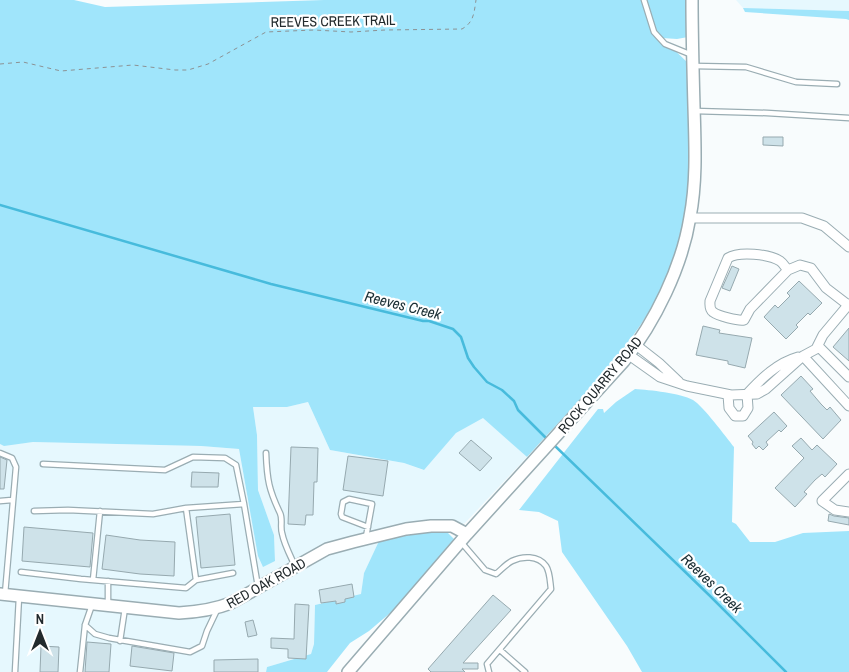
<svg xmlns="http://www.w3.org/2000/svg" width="849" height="672" font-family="'Archivo Narrow',sans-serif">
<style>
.built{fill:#e6f8fe}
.green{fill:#a0e5fb}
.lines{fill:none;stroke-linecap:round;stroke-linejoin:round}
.stream{stroke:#47bbdc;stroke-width:2.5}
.building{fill:#cee2e9;stroke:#96a9af}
.lane-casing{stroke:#9aadb3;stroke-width:7}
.street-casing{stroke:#9aadb3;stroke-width:11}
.secondary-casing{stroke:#9aadb3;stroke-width:14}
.path{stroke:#8c9294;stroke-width:1;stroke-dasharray:4 4;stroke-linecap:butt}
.lane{stroke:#fff;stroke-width:4.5}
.street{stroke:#fff;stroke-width:9}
.secondary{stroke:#fff;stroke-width:11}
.labels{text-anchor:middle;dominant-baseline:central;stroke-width:4.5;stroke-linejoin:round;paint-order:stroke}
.street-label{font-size:14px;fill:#222a2d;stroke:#fff}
.water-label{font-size:15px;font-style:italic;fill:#1b2f35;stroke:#fff}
</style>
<rect width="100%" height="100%" fill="#f8fcfd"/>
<!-- built -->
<path class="built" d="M736 0H849V11L743 8Z
M308 402 330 450 404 463 423 470 456 433 483 417 527 457 465 523 446 531 415 534 379 541 364 573 361 595 315 605 314 644 311 654 267 667 266 672H0V444L4 445 33 442 201 446 239 449 248 500 275 561 274 535 258 490 257 435 253 407H287Z"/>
<!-- green -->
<path class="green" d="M0 0H74L105 7 324 0H641L647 19 645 0H688V37L677 39 662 38 688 63C689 122 695 184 680 242 657 327 584 394 527 457L483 418 456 433 424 470 404 463 330 450 308 402 287 407H253L257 435 258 490 274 535 275 561 263 567 258 556 239 449 201 446 33 442 4 446 0 444Z
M743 8 849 11V20L846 19 745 12Z
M635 389C650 390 680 393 693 400 703 406 726 437 734 447L732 522 736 524 750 542H775L803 533 849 531V672H642L627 646 562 552 558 521 539 512 519 510 598 409H603L604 413 616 402Z
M446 531 454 539 396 608 369 631 350 643 327 672H266L267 667 311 654 314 644 315 605 361 594 364 573 379 541 415 534Z"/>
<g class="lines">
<!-- stream -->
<path class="stream" d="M0 205 271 284 423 321H429L453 329 461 337 468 358 474 367 487 382 502 390 514 401 518 410 547 439
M553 444 709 595 786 672"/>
</g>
<!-- building -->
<path class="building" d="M763 137H783V146L763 145Z
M732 266 739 269 730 291 722 288Z
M799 281 822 303 810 315 808 313 796 325 798 327 786 339 764 317 775 305 778 308 790 296 787 293Z
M703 326 720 330 719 333 752 338 745 368 728 364V361L696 355Z
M849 328V361L833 347Z
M801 376 813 389 810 391 821 404 827 410 830 407 841 420 823 439 781 395Z
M774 412 787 426 781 432 779 430 766 442 768 445 763 450 759 446 756 449 752 444 753 442 748 436Z
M801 438 812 450 817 445 837 464 825 477 822 474 815 480 804 492 807 494 795 507 775 488 804 458 792 446Z
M471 440 492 458 480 471 459 453Z
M291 447 318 448 317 482H314L313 515H306L305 525 288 524Z
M348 456 388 461 383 496 343 490Z
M0 457 7 460 4 489H0Z
M192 472 219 473 218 487H191Z
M230 514 235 565 201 568 196 517Z
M829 514 834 516 849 518V525L828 521Z
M24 527 93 533 90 567 22 561Z
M106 535 140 540 175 542 174 576 140 574 102 569Z
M352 584 354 597 345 599V602L336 604V601L321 603 319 590Z
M493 595 511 610 463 663H478V669H462L465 672H431L428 669Z
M295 604 309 605 306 659 288 658V649L271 648V638L294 639Z
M253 620 257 635 248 637 245 622Z
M87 642 111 644 109 672H85Z
M41 646 59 647 58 672H40Z
M132 646 174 653 172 671 130 666Z
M258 659V672H214V660Z"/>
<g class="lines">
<!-- lane casing -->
<g class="lane-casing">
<path id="lane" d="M644 0 654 32 665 44 692 55
M694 66 746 67 796 82 837 84
M695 111 767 113 849 118
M0 453 12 458 16 467 5 594
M266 453C267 480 269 490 280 513 283 519 280 527 282 533 284 544 290 555 295 566
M43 464 165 470 193 457 225 458 236 465 244 504
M0 501 12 500
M34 511 68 510 153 514 186 508
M366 537 372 504 349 499 343 502 341 514 342 517 368 527
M461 542 485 570 496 574C501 570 506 564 512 561 522 556 538 555 546 566 550 572 550 582 551 589L487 664 489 672
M21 572 81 579 186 588 196 580
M233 573 196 580 186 508 244 504 258 587
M93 580 100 511
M108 581V605
M85 625 95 634 109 638 190 652 202 646 207 631 217 610
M120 641 125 608
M500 650 525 672
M15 672 19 597
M80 672 85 625 92 605"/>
</g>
<!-- street casing -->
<g class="street-casing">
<path id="street" d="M690 218H802L824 226 849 247
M788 270C785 267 783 263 780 261 769 254 739 251 728 258L710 301C710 305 709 309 713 312 718 316 738 321 744 320L750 309 788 270 800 265 811 268 826 288 848 305
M636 345 659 363 679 382
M818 346 849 377
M629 355 660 377 687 386 731 395 757 394 766 389 803 356 816 349 823 335 849 304
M803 356 849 406
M728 395 729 408 735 416H743L748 408 747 394C762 378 777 363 798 357
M849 474 822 501 835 510 849 512"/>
</g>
<!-- secondary casing -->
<g class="secondary-casing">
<path id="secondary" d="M0 594 179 613C198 612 213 610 231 603L327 549 353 542 406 529 431 526H452L467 534
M348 672 467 534 624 361C655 322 682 267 690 217 697 181 695 143 694 107 693 71 692 36 692 0"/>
</g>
<!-- path -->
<path class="path" d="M0 64 23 62 61 71 133 65 175 70H188L208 64 266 32 314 30 351 32 385 30 462 29C474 22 474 13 476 0"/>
<!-- lane -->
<use href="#lane" class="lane"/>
<!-- street -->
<use href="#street" class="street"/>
<!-- secondary -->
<use href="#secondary" class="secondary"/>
</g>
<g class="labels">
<!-- street labels -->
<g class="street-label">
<text transform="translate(333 21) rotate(-1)">REEVES CREEK TRAIL</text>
<text transform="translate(600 385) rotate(-50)">ROCK QUARRY ROAD</text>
<text transform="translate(266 583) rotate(-29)">RED OAK ROAD</text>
</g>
<!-- water labels -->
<g class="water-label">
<text transform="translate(403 305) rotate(14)">Reeves Creek</text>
<text transform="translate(712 583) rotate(44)">Reeves Creek</text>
</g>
</g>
<!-- north arrow -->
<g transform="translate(40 632)" stroke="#ffffff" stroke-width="4" paint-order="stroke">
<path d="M0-4L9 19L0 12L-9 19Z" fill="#222a2d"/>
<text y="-8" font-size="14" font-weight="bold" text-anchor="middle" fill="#222a2d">N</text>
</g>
</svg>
